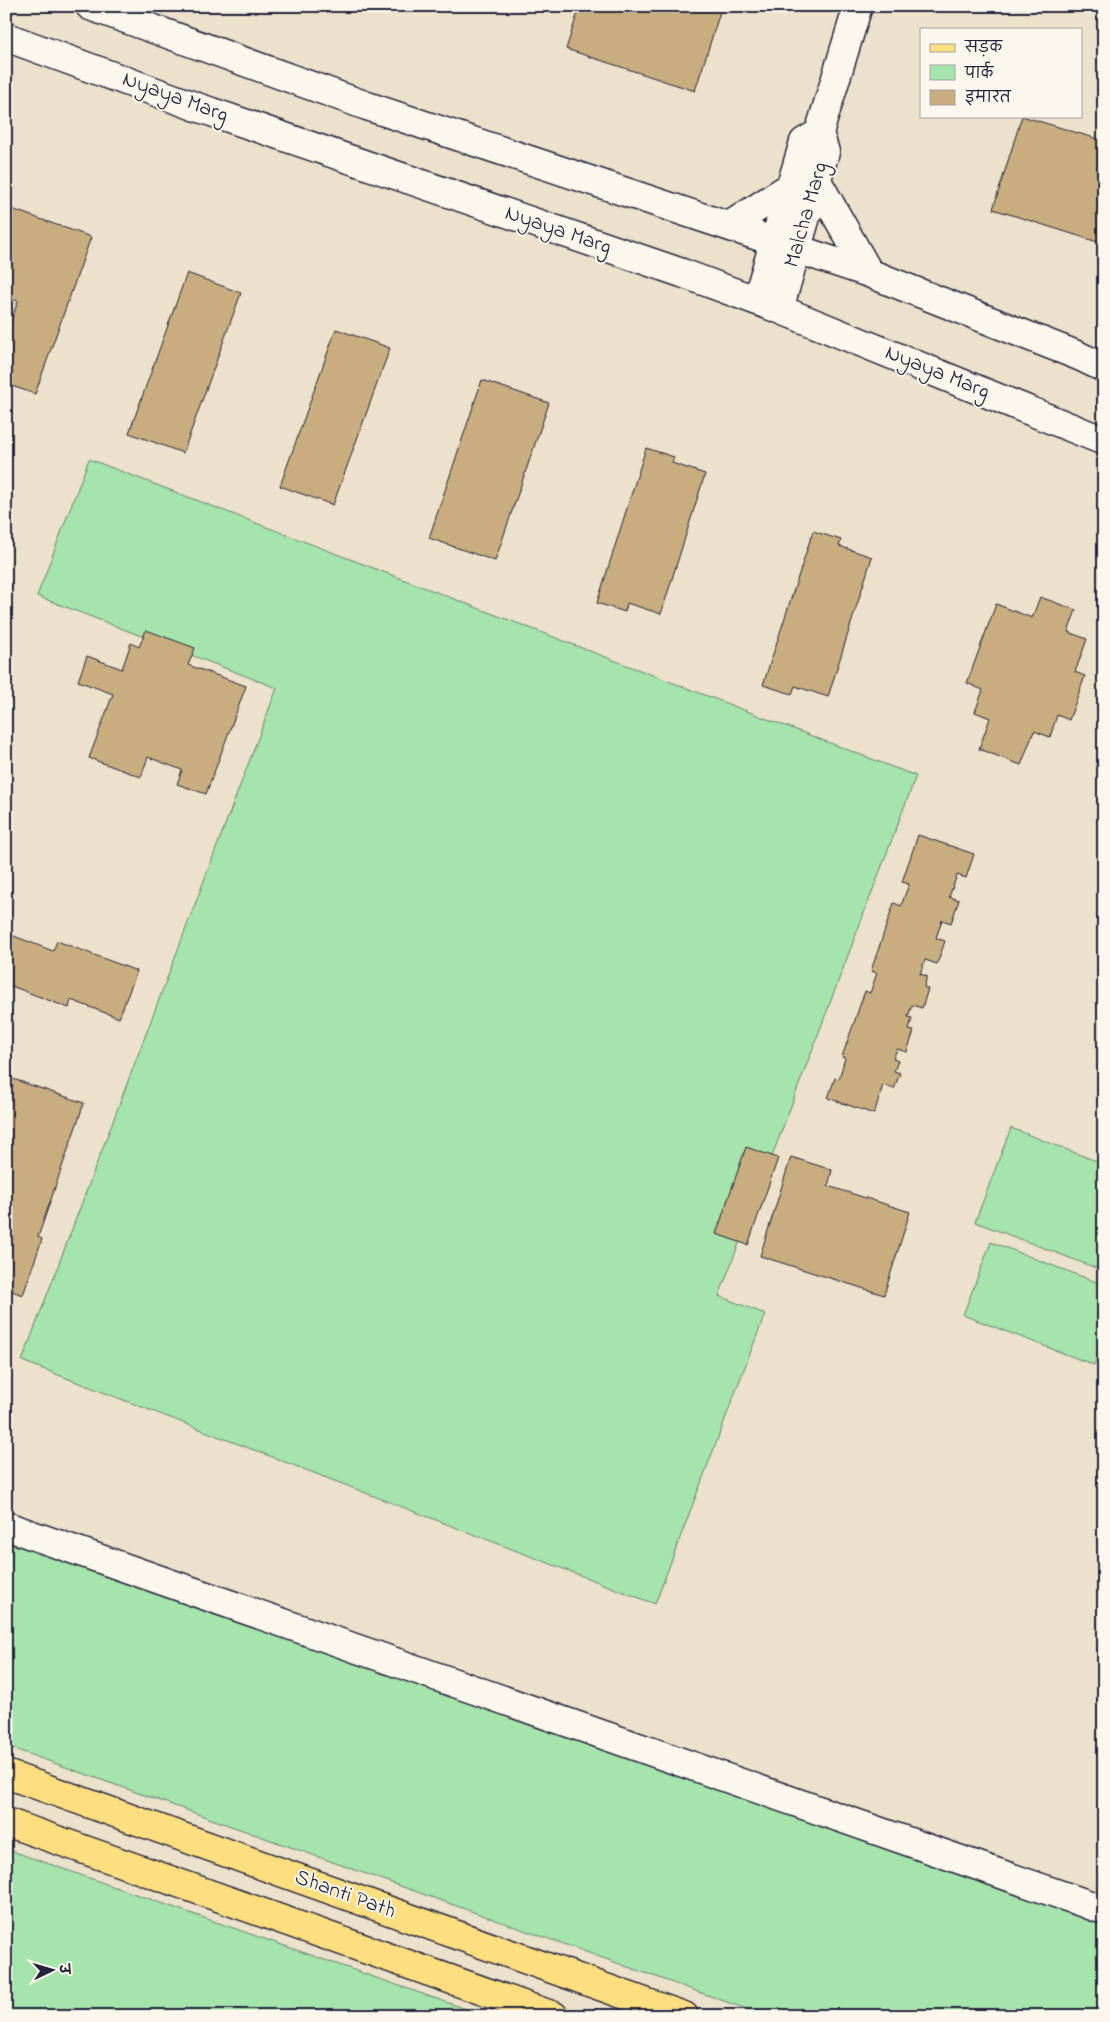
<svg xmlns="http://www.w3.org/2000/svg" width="1110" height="2022" font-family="'Indie Flower','Playpen Sans Deva',sans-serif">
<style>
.green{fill:#a5e4ab;stroke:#648373}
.building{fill:#c8ad7e;stroke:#22223b}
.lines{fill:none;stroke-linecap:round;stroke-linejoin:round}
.minor-casing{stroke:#22223b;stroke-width:31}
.major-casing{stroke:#22223b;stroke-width:31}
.minor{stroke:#fbf7ec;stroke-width:28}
.major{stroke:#fddf80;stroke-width:28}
.labels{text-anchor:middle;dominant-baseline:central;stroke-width:4;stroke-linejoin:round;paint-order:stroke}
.street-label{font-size:22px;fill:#22223b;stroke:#fbf7ec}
</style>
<rect width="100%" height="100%" fill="#ece1cb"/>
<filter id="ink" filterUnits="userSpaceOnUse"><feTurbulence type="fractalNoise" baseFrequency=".02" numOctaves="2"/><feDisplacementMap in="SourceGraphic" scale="10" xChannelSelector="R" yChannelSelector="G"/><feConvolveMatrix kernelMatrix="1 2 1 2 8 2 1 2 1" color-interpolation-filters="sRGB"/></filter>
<g filter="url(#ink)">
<!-- green -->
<path class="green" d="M89 459 916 776 719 1296 765 1314 655 1604 22 1361 277 688 37 596Z
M1011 1128 1104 1164V1271L975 1222Z
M991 1242 1104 1285V1340L1094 1365 963 1315Z
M6 1541 1104 1923V2016H766L6 1746Z
M6 1849 486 2016H6Z"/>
<!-- building -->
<path class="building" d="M580 6H722L695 91 566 49Z
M1022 116 1104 141V244L993 209Z
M6 207 91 237 35 394 6 384V336L18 301 6 297Z
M187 273 241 293 183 453 129 433Z
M336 329 390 348 333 505 280 486Z
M482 380 549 403 495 561 429 538Z
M646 448 674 457 672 463 705 474 661 614 627 603 625 612 597 603Z
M813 531 841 540 839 546 872 557 828 697 795 686 792 694 763 685Z
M1040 597 1076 610 1068 632 1087 639 1075 672 1085 676 1069 720 1057 715 1050 737 1034 731 1021 765 979 749 990 718 975 712 983 690 967 683 996 604 1032 618Z
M146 630 195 648 188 665 246 686 206 794 177 784 182 770 148 757 141 777 89 758 113 694 78 681 87 656 122 669 131 643 139 647Z
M918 835 974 854 966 878 957 875 949 897 959 900 951 923 942 920 936 938 945 941 937 964 925 960 920 974 927 976 924 987 928 989 922 1008 912 1005 908 1017 912 1018 909 1030 914 1031 907 1052 897 1049 893 1059 898 1061 894 1071 900 1073 894 1089 883 1085 874 1114 828 1098 835 1078 839 1079 845 1058 842 1057 865 991 870 993 877 973 871 971 894 903 901 906 909 884 902 882Z
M6 933 53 951 57 941 137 971 119 1018 71 1000 69 1008 6 984Z
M7 1077 84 1103 38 1237 42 1239 23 1295 6 1289Z
M746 1147 778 1158 748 1245 716 1234Z
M791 1157 832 1170 828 1186 910 1212 884 1295 760 1256Z"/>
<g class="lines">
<!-- minor casing -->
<g class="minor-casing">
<path id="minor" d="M90 6 367 106 869 273 1079 356 1104 368
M6 37 197 107 682 273 779 309 1104 441
M817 181 869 273
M729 226 791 186
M757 300 804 142 819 133
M779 309 825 152 819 133 858 6
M6 1526 1104 1910"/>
</g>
<!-- major casing -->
<g class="major-casing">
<path id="major" d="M6 1774 684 2016
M6 1822 554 2016"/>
</g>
<!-- minor -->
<use href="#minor" class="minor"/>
<!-- major -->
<use href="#major" class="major"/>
</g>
</g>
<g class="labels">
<!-- street labels -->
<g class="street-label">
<text transform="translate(175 98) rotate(20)">Nyaya Marg</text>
<text transform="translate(807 215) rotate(-74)">Malcha Marg</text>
<text transform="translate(558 231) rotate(19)">Nyaya Marg</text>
<text transform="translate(937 373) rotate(22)">Nyaya Marg</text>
<text transform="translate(345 1895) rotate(20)">Shanti Path</text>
</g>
</g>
<!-- margin -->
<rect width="1110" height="2022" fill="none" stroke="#fbf7ec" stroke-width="25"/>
<rect x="12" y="12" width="1085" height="1997" fill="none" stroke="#22223b" stroke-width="2" filter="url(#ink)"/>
<!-- legend -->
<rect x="920" y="28" width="162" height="90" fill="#fbf7ec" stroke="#a4a2a5"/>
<rect x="930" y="44" width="25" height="8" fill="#fddf80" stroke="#a4a2a5"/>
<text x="965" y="52" font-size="15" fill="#22223b">सड़क</text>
<rect x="930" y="65" width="25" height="15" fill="#a5e4ab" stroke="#a4a2a5"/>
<text x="965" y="78" font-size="15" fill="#22223b">पार्क</text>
<rect x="930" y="90" width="25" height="15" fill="#c8ad7e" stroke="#a4a2a5"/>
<text x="965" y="102" font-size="15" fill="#22223b">इमारत</text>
<!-- north arrow -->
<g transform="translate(52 1970) rotate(85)" stroke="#fbf7ec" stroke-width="4" paint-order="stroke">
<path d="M0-4L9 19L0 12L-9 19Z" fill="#22223b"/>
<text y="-8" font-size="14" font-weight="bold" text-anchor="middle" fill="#22223b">उ</text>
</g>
</svg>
